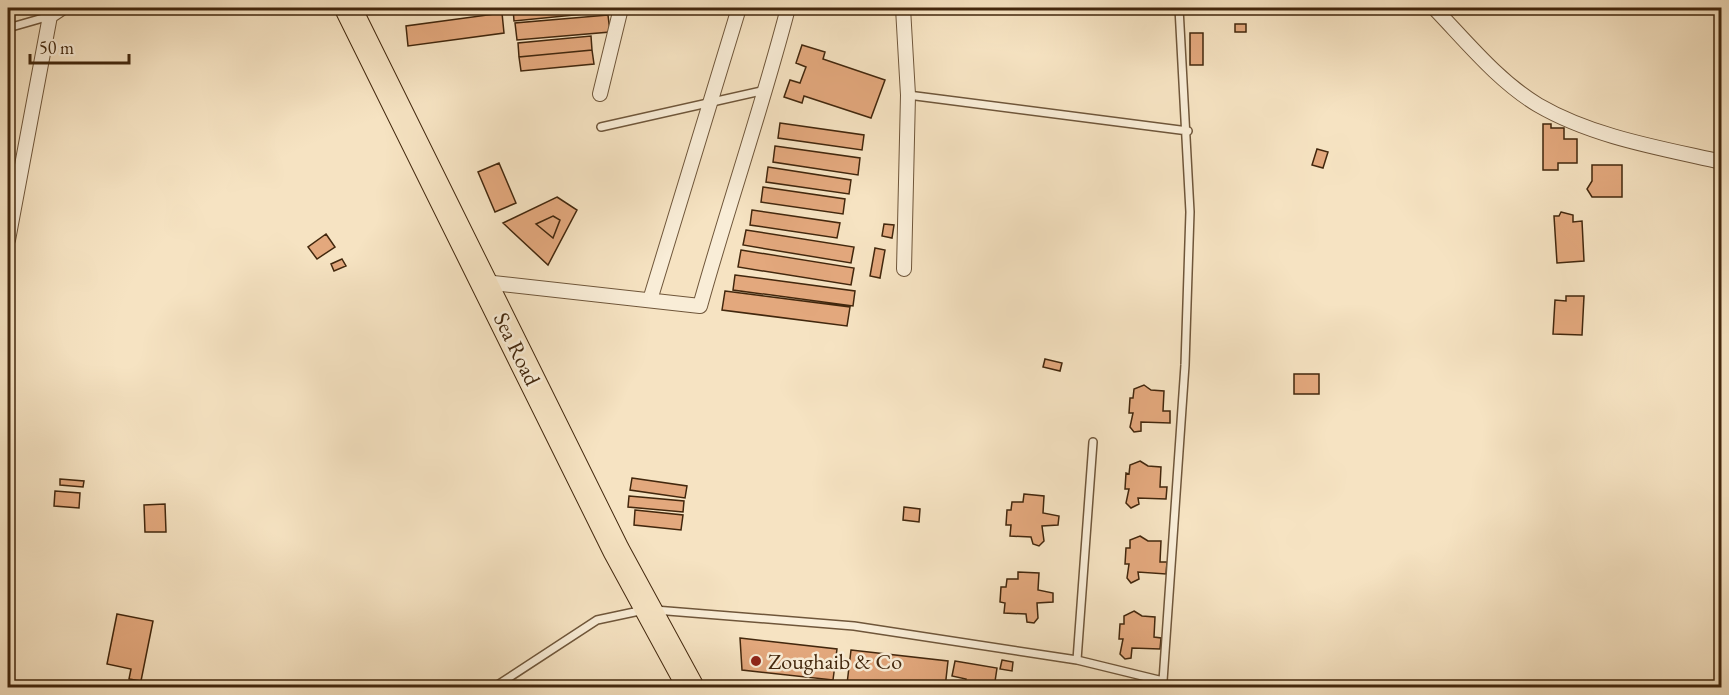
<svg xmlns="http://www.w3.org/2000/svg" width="1729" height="695" font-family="'EB Garamond',serif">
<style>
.building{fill:#e3a87d;stroke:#42270d;stroke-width:1.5;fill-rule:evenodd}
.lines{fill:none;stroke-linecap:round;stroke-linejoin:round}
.lane-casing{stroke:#6f563a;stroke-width:10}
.street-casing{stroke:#6f563a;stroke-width:16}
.highway-casing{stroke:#42270d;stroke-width:28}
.lane{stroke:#f9edd7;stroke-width:7}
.street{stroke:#f9edd7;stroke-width:14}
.highway{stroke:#f6e3c2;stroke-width:26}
.poi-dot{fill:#8f2418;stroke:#f9edd7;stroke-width:2}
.labels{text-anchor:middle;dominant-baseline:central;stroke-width:5;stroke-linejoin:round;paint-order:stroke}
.street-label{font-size:22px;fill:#42270d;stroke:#f9edd7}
.poi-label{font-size:22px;fill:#42270d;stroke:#f9edd7;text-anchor:start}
</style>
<rect width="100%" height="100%" fill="#f6e3c2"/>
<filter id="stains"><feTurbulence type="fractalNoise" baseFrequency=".00333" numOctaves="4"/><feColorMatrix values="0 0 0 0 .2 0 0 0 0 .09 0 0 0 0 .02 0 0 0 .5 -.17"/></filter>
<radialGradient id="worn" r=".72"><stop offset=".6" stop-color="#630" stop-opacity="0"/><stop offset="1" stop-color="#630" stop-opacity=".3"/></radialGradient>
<!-- building -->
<path class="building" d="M513 8H614V11L514 21Z
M1198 8H1220V14L1200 13Z
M502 13 504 33 408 46 406 26Z
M608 15 610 32 517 40 515 23Z
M1235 24H1246V32H1235Z
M1190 33H1203V65H1190Z
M591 36 592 50 519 57 518 43Z
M802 45 825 52 823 59 885 80 871 118 804 96 802 103 784 97 790 80 800 83 806 67 796 63Z
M592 50 594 64 521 71 519 57Z
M780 123 864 135 862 150 778 138Z
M1543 124H1551V128H1564V139H1577V163H1558V170H1543Z
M775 146 860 158 858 175 773 162Z
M1317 149 1328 152 1323 168 1312 165Z
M499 163 516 203 495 212 478 172Z
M1592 165H1622V197H1592L1587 189 1592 181Z
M768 167 851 180 849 194 766 182Z
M763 187 845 199 843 214 761 202Z
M557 197 577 210 548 265 503 223ZM553 216 560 220 553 238 536 224Z
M752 210 840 223 837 238 750 225Z
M1561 212 1573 215V222L1582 221 1584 261 1557 263 1554 216H1559Z
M553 216 560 220 553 238 536 224Z
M884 224 894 225 892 238 882 236Z
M746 230 854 247 851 263 743 245Z
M326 234 335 247 317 259 308 247Z
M875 248 885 250 880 278 870 276Z
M741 250 854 268 851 285 738 267Z
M342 259 346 266 334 271 331 264Z
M735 275 855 291 853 306 733 290Z
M725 291 850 307 847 326 722 310Z
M1566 296H1584L1582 335 1553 334 1555 300 1566 301Z
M1045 359 1062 363 1060 371 1043 367Z
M1294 374H1319V394H1294Z
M1144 385 1151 390 1164 391 1163 411H1170V423L1141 422V431L1134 432 1130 427 1133 413H1129L1130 398H1133L1134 389Z
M1140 461 1148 466 1161 467 1160 487H1167L1166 499 1138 498 1139 504 1131 508 1126 503 1129 489H1125L1126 473 1129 474 1130 465Z
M632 478 687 486 685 498 630 490Z
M60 479 84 481 83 487 60 485Z
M55 491 80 493 79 508 54 506Z
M1024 494 1044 496 1043 513 1059 516 1058 525 1042 526 1044 541 1039 546 1033 544 1031 537 1010 536 1011 525H1006L1007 510H1011L1012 502H1023Z
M629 496 684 501 683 512 628 507Z
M165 504 166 532H145L144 505Z
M904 507 920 509 919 522 903 520Z
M635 510 683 515 681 530 634 525Z
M1140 536 1148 541H1161L1160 562H1167L1166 574 1138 572 1139 579 1131 583 1127 578 1129 564H1125L1126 548H1130V540Z
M1018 572 1039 573 1038 590 1053 593V602L1037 603 1038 618 1034 623 1027 622 1026 614 1004 613 1005 603 1000 602 1001 587H1006L1007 579H1018Z
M1134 611 1142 616 1155 617 1154 637 1161 638 1160 649 1132 648 1131 658 1125 659 1120 654 1123 639H1119L1120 624H1124V616Z
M117 614 153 621 141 681 129 679 131 669 107 664Z
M740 638 837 649 833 680 742 670Z
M851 650 948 661 945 688H882L847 684Z
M1002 660 1013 662 1012 671 1000 669Z
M955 661 997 668 994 688H964L966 679 952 676Z"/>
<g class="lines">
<!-- lane casing -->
<g class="lane-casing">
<path id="lane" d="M8 28 50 16
M908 95 1188 131
M601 127 766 90
M655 610 854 626 1077 660 1163 681 1185 365 1190 212 1179 8
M1077 660 1093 442
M493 688 597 620 644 610"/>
</g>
<!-- street casing -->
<g class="street-casing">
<path id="street" d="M903 8 908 95 904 269
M1434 8C1466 41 1498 81 1538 105 1593 137 1660 148 1722 162
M600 94 621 8
M8 240 50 16 62 8
M484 282 700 306C728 206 762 108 788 8
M650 300 739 8"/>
</g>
<!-- highway casing -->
<g class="highway-casing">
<path id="highway" d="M348 8 616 550 691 688"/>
</g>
<!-- lane -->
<use href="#lane" class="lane"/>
<!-- street -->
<use href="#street" class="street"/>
<!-- highway -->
<use href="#highway" class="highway"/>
</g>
<!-- markers -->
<circle class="poi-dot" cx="756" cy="661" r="6"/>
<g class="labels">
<!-- street labels -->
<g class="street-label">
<text transform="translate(517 349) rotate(64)">Sea Road</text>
</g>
<!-- poi labels -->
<g class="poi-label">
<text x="768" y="661">Zoughaib &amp; Co</text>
</g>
</g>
<!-- margin -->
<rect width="1729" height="695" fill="none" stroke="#f6e3c2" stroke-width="30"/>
<rect x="9" y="9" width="1711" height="677" fill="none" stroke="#42270d" stroke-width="3"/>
<rect x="15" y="15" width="1699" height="665" fill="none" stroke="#42270d" stroke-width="1.5"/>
<!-- scale -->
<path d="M30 54v9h99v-9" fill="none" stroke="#42270d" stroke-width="3"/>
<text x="39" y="54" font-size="18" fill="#42270d" stroke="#f9edd7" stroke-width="4.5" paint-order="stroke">50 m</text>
<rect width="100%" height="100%" filter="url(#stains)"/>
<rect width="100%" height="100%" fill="url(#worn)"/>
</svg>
